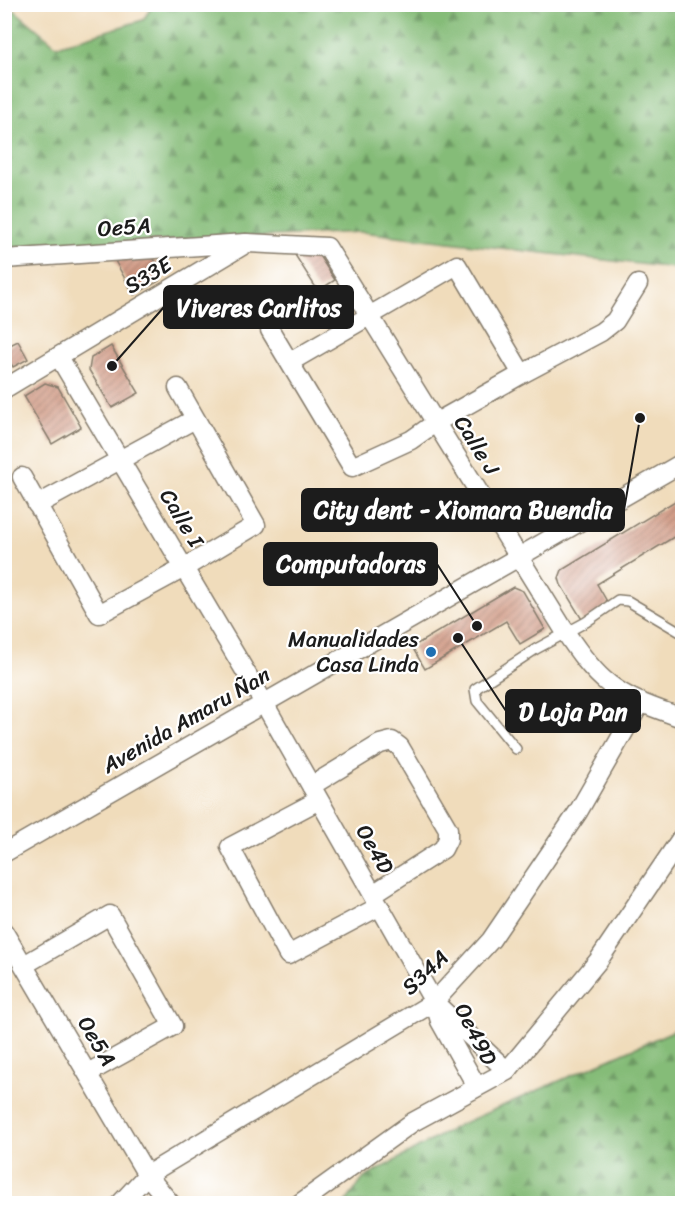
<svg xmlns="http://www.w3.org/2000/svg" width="687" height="1208" font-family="Sriracha,sans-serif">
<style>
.forest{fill:url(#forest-firs);stroke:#506c4a;stroke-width:1.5}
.building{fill:url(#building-hatch)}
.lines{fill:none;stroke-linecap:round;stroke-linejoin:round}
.service-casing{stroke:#867c6c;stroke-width:12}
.minor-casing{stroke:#867c6c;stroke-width:21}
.service{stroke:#fff;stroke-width:9}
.minor{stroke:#fff;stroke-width:18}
.poi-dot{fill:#1f6fb2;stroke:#fff;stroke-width:2}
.labels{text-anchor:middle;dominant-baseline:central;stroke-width:4.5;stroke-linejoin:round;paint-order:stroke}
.street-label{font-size:22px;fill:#1c1c1c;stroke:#fff}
.poi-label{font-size:22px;fill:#1c1c1c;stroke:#fff;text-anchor:end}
.leader{fill:none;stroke:#1c1c1c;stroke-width:2}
.callout-dot{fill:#1c1c1c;stroke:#fff;stroke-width:2}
.callout{fill:#1c1c1c;stroke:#1c1c1c;stroke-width:2}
.callout-label{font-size:24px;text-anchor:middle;font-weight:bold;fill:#fff}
</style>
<defs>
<pattern id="forest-firs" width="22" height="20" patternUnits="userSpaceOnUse" patternTransform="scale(1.5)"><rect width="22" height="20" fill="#85bc78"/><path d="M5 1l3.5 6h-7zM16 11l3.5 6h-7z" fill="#6c9862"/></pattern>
<pattern id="building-hatch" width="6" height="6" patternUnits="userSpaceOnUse" patternTransform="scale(1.5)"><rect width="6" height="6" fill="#cf9680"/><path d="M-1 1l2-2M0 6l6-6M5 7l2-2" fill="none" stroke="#a77a68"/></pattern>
</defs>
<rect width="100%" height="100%" fill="#fff"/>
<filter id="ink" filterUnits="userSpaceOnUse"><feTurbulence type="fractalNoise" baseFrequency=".0167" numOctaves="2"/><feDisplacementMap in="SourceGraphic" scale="12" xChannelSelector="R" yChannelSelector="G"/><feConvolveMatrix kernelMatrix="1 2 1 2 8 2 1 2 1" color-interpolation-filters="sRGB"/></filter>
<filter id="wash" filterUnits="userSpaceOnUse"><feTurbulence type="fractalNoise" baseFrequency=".008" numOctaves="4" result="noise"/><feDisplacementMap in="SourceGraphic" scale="24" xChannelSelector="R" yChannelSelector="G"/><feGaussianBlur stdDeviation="1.35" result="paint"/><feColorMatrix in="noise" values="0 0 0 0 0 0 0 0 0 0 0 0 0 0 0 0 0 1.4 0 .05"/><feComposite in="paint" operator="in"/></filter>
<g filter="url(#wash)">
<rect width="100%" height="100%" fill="#f0dcbb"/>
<!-- forest -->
<path class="forest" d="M4 5H8L57 46 143 20 153 5H679L682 17V269L362 232 5 248Z
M682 1023V1203H345L364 1178 459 1125 673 1031Z"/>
<g id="blocks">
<!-- building -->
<path class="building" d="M318 254 335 280 318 291 295 255Z
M150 257 159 264 162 275 159 281 134 295 114 259Z
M18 341 28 359 13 367 4 353V348Z
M111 346 139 393 112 408 89 370 91 358Z
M45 383 58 387 81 427 52 444 24 396Z
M680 498 682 501V532L597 584 609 605 583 621 561 585 559 578 562 570Z
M513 587 523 591 545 629 520 644 506 621 425 669 412 647Z"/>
</g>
</g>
<g filter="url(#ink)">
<use href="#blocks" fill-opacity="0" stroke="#867c6c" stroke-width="1.5"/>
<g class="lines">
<!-- service casing -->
<g class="service-casing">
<path id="service" d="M516 749 477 701 475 689 536 649 586 622 618 600 628 601 682 633"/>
</g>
<!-- minor casing -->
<g class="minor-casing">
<path id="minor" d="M4 259 245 243
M270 330 352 467 411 440 435 423 522 374 601 332 615 321 638 284
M59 357 264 703 434 1002 507 1071
M290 362 457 265 522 374
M4 389 247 243 327 247 566 633C578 651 592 671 609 684 630 701 658 709 682 718
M22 477 99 614 184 568 256 525 178 388
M37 505 195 419
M311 786 380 744 392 741 400 747 448 829V839L443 849 373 894
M319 800 230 847 288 955 380 906
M4 853 682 463
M4 932 147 1175 171 1204
M24 965 110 915 173 1026 88 1073
M436 1007 440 1021 477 1087
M120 1204 147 1175 434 1002 491 940 578 812 641 702
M299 1204 413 1122 507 1071 598 961 682 837"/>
</g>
<!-- service -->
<use href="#service" class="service"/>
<!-- minor -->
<use href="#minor" class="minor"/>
</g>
</g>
<!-- markers -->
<circle class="poi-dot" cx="431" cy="652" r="6"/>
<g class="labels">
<!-- street labels -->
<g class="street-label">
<text transform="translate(124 227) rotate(-4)">Oe5A</text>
<text transform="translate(148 275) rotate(-31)">S33E</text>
<text transform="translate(477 445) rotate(58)">Calle J</text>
<text transform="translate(182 518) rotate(59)">Calle I</text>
<text transform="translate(186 720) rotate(-30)">Avenida Amaru Ñan</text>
<text transform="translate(375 849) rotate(60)">Oe4D</text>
<text transform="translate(425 972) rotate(-43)">S34A</text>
<text transform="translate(476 1034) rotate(63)">Oe49D</text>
<text transform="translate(97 1041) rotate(60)">Oe5A</text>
</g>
<!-- poi labels -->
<g class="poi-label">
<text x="419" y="639">Manualidades<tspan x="419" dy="25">Casa Linda</tspan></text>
</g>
</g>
<!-- callouts -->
<path class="leader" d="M112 366L164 307M640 418L624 510M477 626L437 564M458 638L506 711"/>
<g class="callout-dot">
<circle cx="112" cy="366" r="6"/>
<circle cx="640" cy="418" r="6"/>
<circle cx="477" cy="626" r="6"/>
<circle cx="458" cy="638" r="6"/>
</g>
<g class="callout">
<rect x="164" y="286" width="189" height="42" rx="6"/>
<rect x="302" y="489" width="322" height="42" rx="6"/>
<rect x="264" y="543" width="173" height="42" rx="6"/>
<rect x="506" y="690" width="134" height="42" rx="6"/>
</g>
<g class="callout-label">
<text x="259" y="316">Viveres Carlitos</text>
<text x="463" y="518">City dent - Xiomara Buendia</text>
<text x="351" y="572">Computadoras</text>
<text x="573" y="720">D Loja Pan</text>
</g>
<!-- margin -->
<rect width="687" height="1208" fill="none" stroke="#fff" stroke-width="24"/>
</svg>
